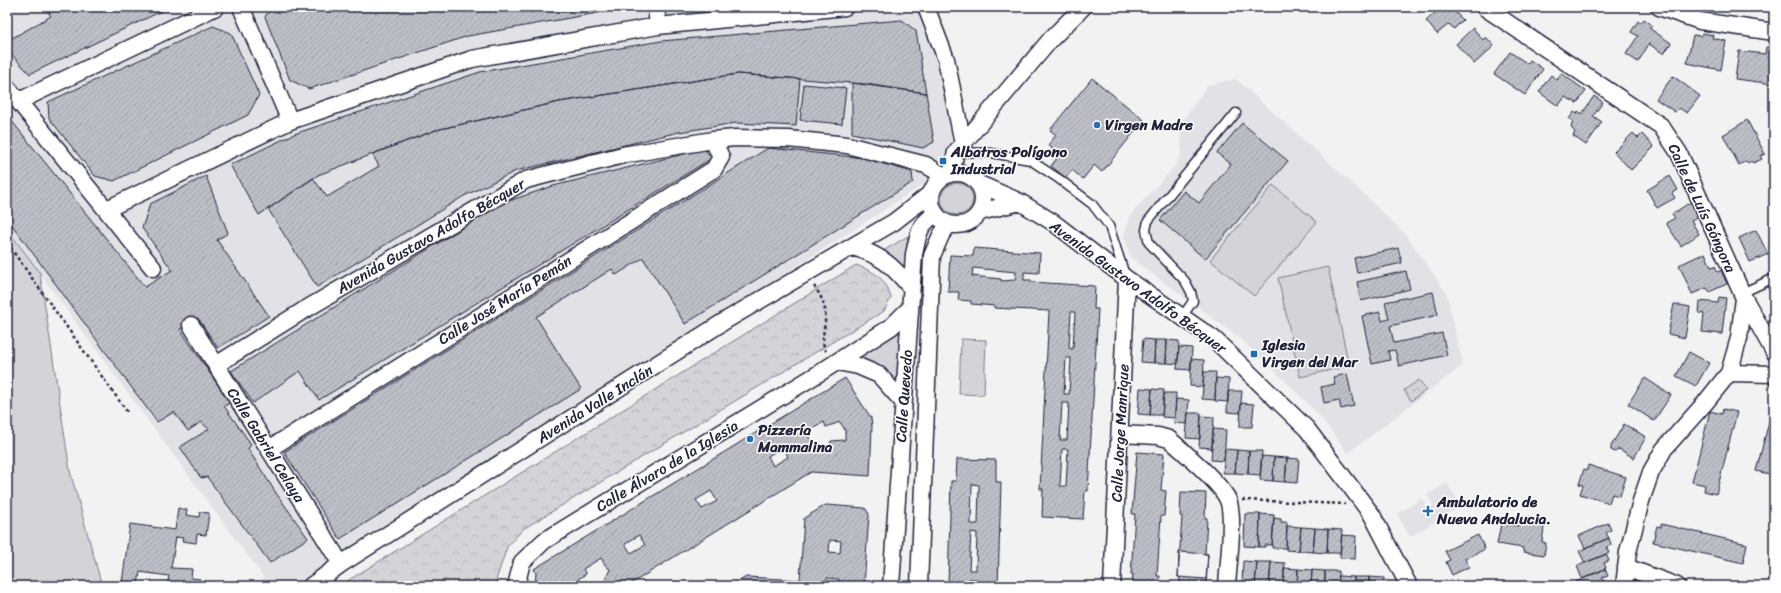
<svg xmlns="http://www.w3.org/2000/svg" width="1781" height="593" font-family="Sriracha,sans-serif">
<style>
.built{fill:#e2e2e6}
.green{fill:#d3d3d8;stroke:#7a7a8a}
.park{fill:url(#park-crowns);stroke:#7a7a8a}
.building{fill:url(#building-hatch);stroke:#22223b;fill-rule:evenodd}
.lines{fill:none;stroke-linecap:round;stroke-linejoin:round}
.service-casing{stroke:#22223b;stroke-width:11}
.minor-casing{stroke:#22223b;stroke-width:19}
.path{stroke:#22223b;stroke-width:2.5;stroke-dasharray:3 3;stroke-linecap:butt}
.service{stroke:#fff;stroke-width:8}
.minor{stroke:#fff;stroke-width:16}
.poi-dot{fill:#1f6fb2;stroke:#fff;stroke-width:1.5}
.labels{text-anchor:middle;dominant-baseline:central;stroke-width:3;stroke-linejoin:round;paint-order:stroke}
.poi-label{font-size:15px;font-weight:bold;fill:#22223b;stroke:#fff;text-anchor:start}
.street-label{font-size:15px;fill:#22223b;stroke:#fff}
</style>
<defs>
<pattern id="park-crowns" width="20" height="18" patternUnits="userSpaceOnUse"><rect width="20" height="18" fill="#d3d3d8"/><path d="M2 6a3 3 0 1 1 6 0M12 15a3 3 0 1 1 6 0" fill="none" stroke="#b5b5ba"/></pattern>
<pattern id="building-hatch" width="6" height="6" patternUnits="userSpaceOnUse"><rect width="6" height="6" fill="#bebec6"/><path d="M-1 1l2-2M0 6l6-6M5 7l2-2" fill="none" stroke="#a3a3ab"/></pattern>
</defs>
<rect width="100%" height="100%" fill="#f2f2f3"/>
<filter id="ink" filterUnits="userSpaceOnUse"><feTurbulence type="fractalNoise" baseFrequency=".025" numOctaves="2"/><feDisplacementMap in="SourceGraphic" scale="8" xChannelSelector="R" yChannelSelector="G"/><feConvolveMatrix kernelMatrix="1 2 1 2 8 2 1 2 1" color-interpolation-filters="sRGB"/></filter>
<g filter="url(#ink)">
<!-- built -->
<path class="built" d="M7 7H920L944 59 956 140 935 177 302 586H270L7 229Z
M1236 79 1355 186 1406 235 1446 292 1463 365 1348 453 1317 413 1271 367 1237 336 1131 258 1124 235 1132 213 1176 165 1182 152 1181 137 1178 127 1208 85Z
M1447 483 1461 506 1410 537 1397 514 1423 498 1428 508 1433 505 1427 495Z"/>
<!-- green -->
<path class="green" d="M941 199a16 16 0 1 1 32 0a16 16 0 1 1-32 0Z
M1273 185 1317 222 1254 296 1210 260Z
M7 229 40 273 70 471 102 586H7Z
M908 236 904 270 883 251Z
M1328 267 1349 366 1300 377 1278 278Z
M900 332 897 383C885 368 875 363 857 358Z
M961 339 986 340 984 395 959 394Z"/>
<!-- park -->
<path class="park" d="M856 265C875 272 885 277 891 298L884 311 523 529 507 547 494 586 344 583Z
M1419 380 1426 390 1411 401 1404 390Z"/>
<!-- building -->
<path class="building" d="M44 7H170L30 74 7 50V41L51 16Z
M271 7H622L620 9 468 36 309 89 290 80 265 17Z
M1431 7H1456L1458 9 1455 12 1463 20 1454 29 1449 24 1437 34 1426 21 1435 13Z
M1644 19 1652 25 1649 28 1671 43 1664 54 1649 44 1638 62 1626 54 1638 36 1631 32 1638 21 1641 23Z
M902 20 916 31 926 93 865 84 738 74 559 102 436 130 318 175 259 215 230 165 294 134 480 72 661 41Z
M213 26 231 33 259 95 248 115 114 181 95 176 49 118 48 102Z
M1473 28 1483 40 1486 37 1494 46 1474 64 1456 44Z
M1702 33 1713 35 1712 38 1726 41 1721 70 1687 63 1693 35 1701 36Z
M1766 47 1774 48V84L1735 79 1739 51 1765 54Z
M1510 52 1528 64 1530 60 1543 69 1525 95 1494 74Z
M1561 73 1586 91 1577 103 1565 97 1558 106 1539 92 1551 75 1557 80Z
M738 74 800 79 796 126 736 123 679 132 516 171 464 196 317 287 268 209 313 178 327 197 379 166 372 154 436 130 559 102Z
M1673 76 1700 96 1687 113 1679 108 1675 112 1656 99Z
M1092 78 1144 120 1102 172 1094 165 1083 179 1072 170 1066 178 1051 166 1057 158 1052 154V148L1048 145 1056 135 1050 130Z
M852 83 926 93 934 142 923 148 852 133Z
M804 84 846 88 842 124 800 120Z
M1594 96 1603 102 1593 116 1602 122 1586 145 1573 136 1575 132 1572 129 1571 125 1574 122 1569 119 1574 112 1577 114 1578 111 1582 114Z
M7 115 145 287 172 270 142 228 150 204 206 176 228 233 217 240 269 316 218 348 198 318 180 329 230 403 224 406 251 444 248 449 276 493 308 538 270 563 207 477 201 478 180 447 209 429 201 422 188 431 174 412 157 422 7 218Z
M1747 120 1765 154 1760 156 1762 159 1753 163 1751 161 1748 163 1746 161 1739 165 1723 135Z
M1242 123 1288 161 1205 259 1160 220 1184 191 1199 203 1231 164 1217 153Z
M1633 133 1638 138 1642 134 1654 147 1631 170 1614 152Z
M768 148 863 158 912 172 913 182 685 324 643 258 616 275 612 269 536 317 581 389 340 539 284 452Z
M704 149 712 158 319 400 300 371 253 403 231 371 503 203 553 186Z
M1670 176 1678 190 1672 193 1675 198 1657 208 1647 190Z
M1691 202 1697 218 1691 221 1699 234 1681 246 1666 223 1675 218 1672 214Z
M1756 230 1768 254 1750 262 1739 238Z
M974 248 1040 253 1039 273 1024 272V280H1031V282L1095 286 1094 309H1098L1088 491H1085L1083 519 1042 517 1043 489H1040L1049 311 994 308 995 306 971 304V301L958 300 959 292H948L950 255 973 256ZM973 268 1016 272 1015 280 1001 281V279L972 276ZM1071 312H1075L1073 349 1069 348ZM1066 358H1071L1069 394H1064ZM1062 403H1069L1067 440H1060ZM1062 449H1068L1066 486H1060Z
M1398 248 1402 263 1357 273 1354 258Z
M1705 253 1711 267 1715 266 1718 272 1721 270 1727 284 1709 292 1707 288 1692 294 1679 265Z
M1406 271 1410 289 1361 301 1357 282Z
M1774 282V301L1767 286Z
M1433 292 1438 315 1390 326 1394 343 1442 333 1447 355 1399 366 1395 350 1388 351 1390 360 1372 364 1362 316 1380 312 1382 321 1389 319 1385 302Z
M1719 297 1726 298 1722 334 1702 332 1704 314 1699 313 1700 301 1718 303Z
M1674 304 1690 307 1685 338 1668 334Z
M1143 339 1155 340 1154 363 1141 362Z
M1155 340H1167L1166 363H1154Z
M1167 340 1179 341 1178 364 1166 363Z
M1179 347 1192 348 1191 370 1177 369Z
M1689 352 1709 363 1696 386 1676 376Z
M1191 359 1204 360 1203 387 1190 386Z
M1204 372H1216L1215 400 1202 399Z
M1347 374 1354 406 1341 409 1339 400 1324 403 1321 387 1335 384 1333 377Z
M845 378 871 418 872 426 870 476 811 472 632 583 630 586H594L595 584 605 581 610 569 606 566 601 558 583 569 586 574 578 579 579 582 576 584 577 586H535L536 573 534 569ZM824 422 826 427 840 422 845 430V440L831 441 830 447 812 446 811 440 806 433ZM783 447 788 457 773 466 768 456ZM711 491 717 501 702 509 696 500ZM639 535 645 545 631 553 625 544Z
M1216 378 1229 379 1228 402 1215 401Z
M1645 378 1671 395 1654 421 1628 404Z
M1140 388 1152 389 1150 415 1138 414Z
M1152 389 1164 390 1162 415H1150Z
M1228 391H1242L1240 413 1227 412Z
M1164 393H1176L1175 418 1162 417Z
M1176 399 1189 400 1187 424 1174 423Z
M1241 403 1254 404 1252 427H1240Z
M1774 403V470L1770 469 1769 474 1756 471Z
M1723 409 1737 412 1716 494 1704 491 1705 485 1692 482 1710 411 1722 414Z
M1188 413H1201L1200 439 1186 438Z
M1201 416 1214 417 1212 448 1199 447Z
M1624 424 1646 437 1634 458 1619 449 1615 452 1611 450V446Z
M1213 429 1226 430 1224 461 1211 460Z
M1225 449 1237 450 1235 473H1223Z
M1237 450 1249 451 1248 474 1235 473Z
M1249 451H1262L1260 475 1248 474Z
M1137 452 1164 454 1161 490 1166 491 1164 516H1161L1157 576H1160L1159 586H1132L1133 574H1131L1135 514H1132Z
M1262 456 1274 457 1273 481 1260 480Z
M1274 457 1287 458 1285 482 1273 481Z
M1287 458 1299 459 1297 483 1285 482Z
M957 459 996 460V482H1001L998 586H976V579H969V586H948L951 481H956ZM972 484 979 485 978 524H971ZM971 532 977 533 976 570H969Z
M1588 465 1626 477 1620 496 1612 494 1609 503 1580 494 1583 485 1579 484 1584 469 1587 470Z
M1181 492 1206 493 1205 518H1207L1205 554H1208L1206 586H1180V578L1178 577 1182 516H1180Z
M826 505 865 508 869 514 864 586H838L839 579 827 578 826 586H731L746 577 800 580 804 518ZM830 540 841 541 840 553 829 552Z
M178 508 187 510 186 515 199 517 200 512 209 513 206 535 197 534 196 543 182 541 183 538 176 537 171 568 192 569 191 578 200 579 199 586H167L169 576 140 572 138 585 122 583 130 524 175 530Z
M1245 514H1260L1259 547 1244 546Z
M1260 514 1274 515 1272 545H1265V547H1259Z
M1519 516 1545 520 1542 542 1546 543 1544 555 1523 552V548L1497 544 1501 524 1518 526Z
M1274 518 1281 519V522H1287L1286 548H1272Z
M1608 523 1611 530 1606 533 1609 538 1585 548 1579 536Z
M1661 524 1747 544 1743 563 1653 542 1657 526 1661 527Z
M1287 526 1301 527 1299 551 1286 550Z
M1301 527 1315 528 1313 552 1299 551Z
M1315 528 1328 529 1327 553 1313 552Z
M1328 529 1342 530 1340 553H1327Z
M1342 535 1356 536 1355 559 1340 558Z
M1478 535 1485 549 1465 559 1469 567 1452 575 1446 562 1450 560 1445 551Z
M1609 538 1611 545 1606 547 1609 553 1585 563 1579 551Z
M1179 552 1208 554 1206 579 1178 577Z
M1606 554 1609 561 1604 563 1606 568 1582 579 1577 566Z
M1243 561 1257 562 1255 585H1242Z
M1257 562H1271L1269 586 1255 585Z
M1271 562 1285 563 1283 586H1269Z
M1284 568 1298 569 1297 586H1283Z
M1298 569 1312 570 1311 586H1297Z
M1605 569 1608 576 1602 578 1605 583 1599 586H1577L1576 582Z
M1312 570 1325 571V586H1311Z
M1325 571H1339L1338 586H1325Z
M1339 576 1354 577V586H1338Z
M1354 577H1369V586H1354Z
M1369 577 1384 578V586H1369Z"/>
<g class="lines">
<!-- service casing -->
<g class="service-casing">
<path id="service" d="M956 152 991 153 1030 160 1059 179 1092 204 1109 226 1125 275
M1742 293 1774 278
M1182 317 1193 301 1191 292 1185 281 1149 243 1146 230 1148 221 1236 113"/>
</g>
<!-- minor casing -->
<g class="minor-casing">
<path id="minor" d="M241 7 290 121
M656 7 658 26
M926 7 946 59 963 144
M1484 7 1661 126 1679 153 1744 298 1774 352
M1659 7 1700 21 1774 32
M7 87 153 268
M19 101 216 7
M931 199a26 26 0 1 1 52 0a26 26 0 1 1-52 0Z
M951 173 956 152 1051 39 1083 7
M977 183 1020 202 1054 223 1127 279 1214 339 1307 429 1372 515 1409 586
M107 209 290 121 472 59 658 26 845 7
M980 212 1020 202
M852 247C880 254 893 266 911 288
M191 325 341 564
M837 362 858 366 879 375 903 402
M216 365 301 312 526 180 623 155 713 140 735 138 788 139 847 145 926 165 944 176
M1729 373 1774 374
M1120 434 1158 436 1169 439C1183 451 1222 485 1228 500 1235 517 1228 566 1227 586
M269 449 714 169 721 157 713 140
M1626 567 1677 586
M311 586 341 564 728 319 894 222 931 193
M516 586 522 562 544 541 821 372 891 327 909 309
M891 586 914 254C919 234 917 227 935 214
M919 586 932 256 941 235 949 224
M1112 586 1127 279
M1624 586 1628 552 1641 501 1651 472 1664 449 1705 403 1729 373 1739 338 1744 298"/>
</g>
<!-- path -->
<path class="path" d="M7 243 128 413
M814 286C819 293 825 303 825 311 827 324 819 340 826 351
M1242 500 1345 504"/>
<!-- service -->
<use href="#service" class="service"/>
<!-- minor -->
<use href="#minor" class="minor"/>
</g>
</g>
<!-- markers -->
<g class="poi-dot">
<circle cx="1097" cy="125" r="4"/>
<rect x="939" y="157" width="8" height="8" rx="2"/>
<rect x="1250" y="350" width="8" height="8" rx="2"/>
<circle cx="750" cy="439" r="4"/>
<path d="M1426 505h4v4h4v4h-4v4h-4v-4h-4v-4h4z"/>
</g>
<g class="labels">
<!-- poi labels -->
<g class="poi-label">
<text x="1105" y="125">Virgen Madre</text>
<text x="951" y="152">Albatros Polígono<tspan x="951" dy="17">Industrial</tspan></text>
<text x="1262" y="345">Iglesia<tspan x="1262" dy="17">Virgen del Mar</tspan></text>
<text x="758" y="430">Pizzería<tspan x="758" dy="17">Mammalina</tspan></text>
<text x="1437" y="502">Ambulatorio de<tspan x="1437" dy="17">Nueva Andalucia.</tspan></text>
</g>
<!-- street labels -->
<g class="street-label">
<text transform="translate(1702 208) rotate(65)">Calle de Luís Góngora</text>
<text transform="translate(431 236) rotate(-30)">Avenida Gustavo Adolfo Bécquer</text>
<text transform="translate(1138 287) rotate(36)">Avenida Gustavo Adolfo Bécquer</text>
<text transform="translate(505 300) rotate(-32)">Calle José María Pemán</text>
<text transform="translate(904 396) rotate(-86)">Calle Quevedo</text>
<text transform="translate(595 404) rotate(-32)">Avenida Valle Inclán</text>
<text transform="translate(1120 433) rotate(-87)">Calle Jorge Manrique</text>
<text transform="translate(266 445) rotate(58)">Calle Gabriel Celaya</text>
<text transform="translate(667 466) rotate(-31)">Calle Álvaro de la Iglesia</text>
</g>
</g>
<!-- margin -->
<rect width="1781" height="593" fill="none" stroke="#fff" stroke-width="24"/>
<rect x="12" y="12" width="1757" height="569" fill="none" stroke="#22223b" stroke-width="1.5" filter="url(#ink)"/>
</svg>
